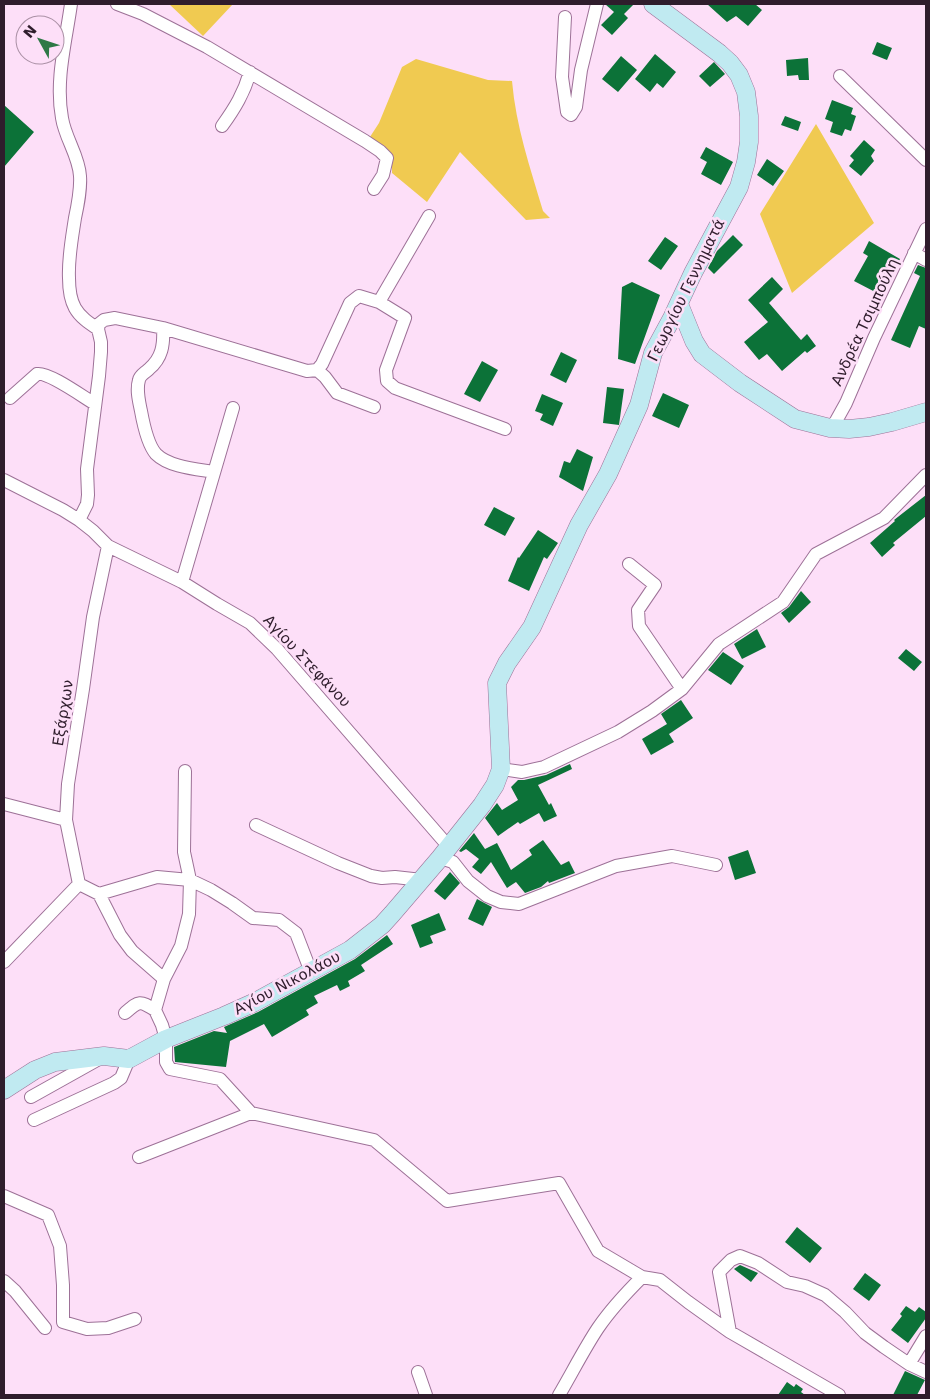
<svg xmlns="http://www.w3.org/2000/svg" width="930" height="1399" font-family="'DejaVu Sans',sans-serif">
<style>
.green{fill:#f0ca51}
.building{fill:#0c7238}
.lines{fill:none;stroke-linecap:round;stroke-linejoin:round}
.street-casing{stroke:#9d7197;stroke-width:14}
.secondary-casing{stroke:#9d7197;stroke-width:19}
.street{stroke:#fff;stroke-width:12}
.secondary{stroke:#c0eaf1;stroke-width:18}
.labels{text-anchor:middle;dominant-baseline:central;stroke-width:5;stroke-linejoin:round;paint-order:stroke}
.street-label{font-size:15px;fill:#2f1d2c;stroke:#fddff8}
</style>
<rect width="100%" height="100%" fill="#fddff8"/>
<!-- green -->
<path class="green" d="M169 4H233L203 36Z
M416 59 488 80 512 81C516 127 530 167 543 211L550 218 526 220 460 152 427 202 392 173V161L368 140 379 123 402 67Z
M816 124 874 223 792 293 760 214Z"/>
<!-- building -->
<path class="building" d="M605 4H634L624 14 628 18 612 35 601 25 614 12Z
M707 4H755L762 10 748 26 736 16 727 22Z
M877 42 892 48 887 60 872 54Z
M655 54 676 72 663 88 657 83 650 92 635 79Z
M621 56 637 70 618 92 602 79Z
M808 58 809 80H799L798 75 787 76 786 60Z
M714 62 725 74 710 87 699 76Z
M832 100 853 108 851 114 856 116 851 131 845 129 842 136 830 132 833 122 825 119Z
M4 105 34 132 4 167Z
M785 116 801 122 798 131 781 125Z
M864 140 875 150 871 156 874 161 861 176 849 166 854 160 850 156Z
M706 147 733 162 721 185 701 174 707 162 700 158Z
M767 159 784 171 773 186 757 175Z
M733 235 743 245 714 274 708 268 717 251Z
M665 237 678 246 661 270 648 261Z
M869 241 900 259 894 271 892 270 879 294 854 281 868 256 863 253Z
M918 265 926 268V329L919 326 910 348 891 340 920 276 914 273Z
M772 277 783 289 769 303 801 340 807 334 816 346 807 353 805 351 782 371 767 354 759 360 744 342 768 322 748 300Z
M632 282 660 295 635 364 618 359 622 287Z
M561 352 577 360 566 383 550 375Z
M482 361 498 370 480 402 464 394Z
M607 387 624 389 619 425 603 423Z
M663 393 689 405 679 428 652 416Z
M542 394 563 403 553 426 540 420 543 414 535 411Z
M577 449 593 457 583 491 559 477 564 461 570 463Z
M926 495V516L893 543 895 545 882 557 870 543 895 521 894 520Z
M494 507 515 518 505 536 484 525Z
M538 530 558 543 547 559 544 557 529 591 508 581 518 557 519 558Z
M801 591 811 602 789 623 781 613 789 607Z
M757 629 766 647 742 659 734 644Z
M906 649 922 662 914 671 898 658Z
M723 652 744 666 731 685 708 670Z
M681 700 693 718 669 734 674 742 651 755 642 739 667 724 661 714Z
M570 764 572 769 538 785 549 805 551 803 557 816 544 822 539 813 520 824 518 822 498 836 485 818 497 803 502 810 518 800 511 787 518 780H524L546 775Z
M474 833 485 849 497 843 511 870 532 855 529 850 543 840 561 865 569 861 575 873 549 883 548 881 541 887 525 893 516 882 507 888 491 862 481 874 472 867 479 859 466 849 461 852 459 851Z
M748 850 756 873 735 880 728 857Z
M450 872 460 883 445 900 434 891Z
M477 899 492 907 483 926 468 919Z
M439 913 446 930 430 936 433 943 420 948 411 925Z
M387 935 393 944 361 965 365 971 348 981 350 986 340 991 337 985 314 996 318 1003 306 1010 309 1015 272 1037 264 1024 230 1041 226 1067 175 1062 174 1047 214 1031 227 1033 224 1027 258 1012 355 959Z
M797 1227 822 1248 810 1263 785 1242Z
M740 1265 758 1273 751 1282 734 1269Z
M865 1273 881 1285 869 1301 853 1289Z
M906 1306 915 1312 919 1307 926 1312V1318L908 1343 891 1330 902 1316 900 1314Z
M905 1371 925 1380 917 1395H893Z
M787 1382 794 1387 796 1384 803 1389 801 1392 805 1395H778Z"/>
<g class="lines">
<!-- street casing -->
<g class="street-casing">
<path id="street" d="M71 4C66 41 55 80 62 118 65 138 79 156 80 176 81 190 78 204 75 218 72 238 68 258 69 278 69 289 70 299 75 308 80 317 89 323 98 329
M117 4 143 14 207 47 365 141 380 151 387 158 383 175 374 189
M565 17 562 77 567 112 571 115 576 107 581 70 597 4
M840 76 926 160
M222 126C235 108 244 93 250 72
M914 253 926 260
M379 302 429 216
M163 328C164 345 162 358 149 369 145 373 140 375 139 380 136 390 139 401 141 411 143 422 148 445 156 454 169 467 196 469 214 472
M317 370 325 377 337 393 374 407
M10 398 37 374C49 372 83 397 95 404
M830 428 836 421 846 403 874 338 926 229
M4 480 63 510 79 520 93 531 108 546 182 582 217 604 250 623 277 649 449 847
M79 520 87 504 88 495 87 469 99 376 101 352V342L98 329 99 324 104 320 115 318 163 328 307 371 317 370 322 364 350 303 359 296 379 302 405 318 386 370 387 381 395 388 505 429
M629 564 655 585 638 610 639 626 682 689
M182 582 233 408
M501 769 522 772 544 767 618 732 652 711 682 689 719 644 783 602 816 554 884 518 926 475
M185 771 184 852 190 880 189 914 181 946 164 979 155 1010 162 1025 166 1039V1062L170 1069 220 1079 251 1113 374 1140 447 1201 559 1183 598 1251 642 1277
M4 804 66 820
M256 825 338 863 371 876 382 878 395 877 422 880
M440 858 453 862 468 881 487 896 501 902 519 904 616 866 672 856 716 865
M79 884 66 820 68 784 83 689 93 617 108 546
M79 884 99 894 157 877 190 880 211 890 232 903 253 918 279 920 296 933 311 972
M99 894 120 935 132 951 164 979
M4 962 79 884
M125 1013C139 1001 139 1000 155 1010
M31 1097 99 1059
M34 1120 114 1083 121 1078 129 1059
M139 1157 251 1113
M4 1196 48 1215 60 1246 63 1285V1322L87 1329 108 1328 135 1319
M4 1281 15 1291 45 1328
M730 1332 719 1272 731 1260 740 1256 758 1263 787 1282 805 1286 825 1295 845 1312 865 1333 884 1347 909 1364 926 1372
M909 1364 926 1336
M418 1372 426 1395
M559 1395C572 1373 584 1349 598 1328 611 1309 626 1293 642 1277L660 1280 688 1302 730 1332 839 1395"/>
</g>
<!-- secondary casing -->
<g class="secondary-casing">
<path id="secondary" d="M679 304 694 341 702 354 740 383 795 419 830 428 849 429 869 427 892 422 926 412
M4 1090 35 1070 55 1062 104 1056 129 1059 166 1039 224 1016 253 1003 350 950 382 925 392 914 440 858 482 805 495 785 501 769 497 683 507 663 532 627 579 525 608 474 639 405 653 353 672 318 693 273 739 187 746 162 749 142V116L746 92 739 75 730 63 719 53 653 4"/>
</g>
<!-- street -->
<use href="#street" class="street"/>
<!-- secondary -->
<use href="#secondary" class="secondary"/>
</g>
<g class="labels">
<!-- street labels -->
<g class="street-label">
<text transform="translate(686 290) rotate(-64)">Γεωργίου Γεννηματά</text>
<text transform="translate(865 322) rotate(-65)">Ανδρέα Τσιμπούλη</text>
<text transform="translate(307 661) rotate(47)">Αγίου Στεφάνου</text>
<text transform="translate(63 713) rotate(-81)">Εξάρχων</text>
<text transform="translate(287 983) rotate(-28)">Αγίου Νικολάου</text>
</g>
</g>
<!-- border -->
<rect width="930" height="1399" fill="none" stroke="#2f1d2c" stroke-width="10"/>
<!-- north arrow -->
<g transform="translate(40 40) rotate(310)"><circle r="24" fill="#fddff8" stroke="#ab91a6"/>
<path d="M0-4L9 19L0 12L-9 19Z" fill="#2e7846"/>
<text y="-8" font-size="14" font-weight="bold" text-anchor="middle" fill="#2f1d2c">N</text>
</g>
</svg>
